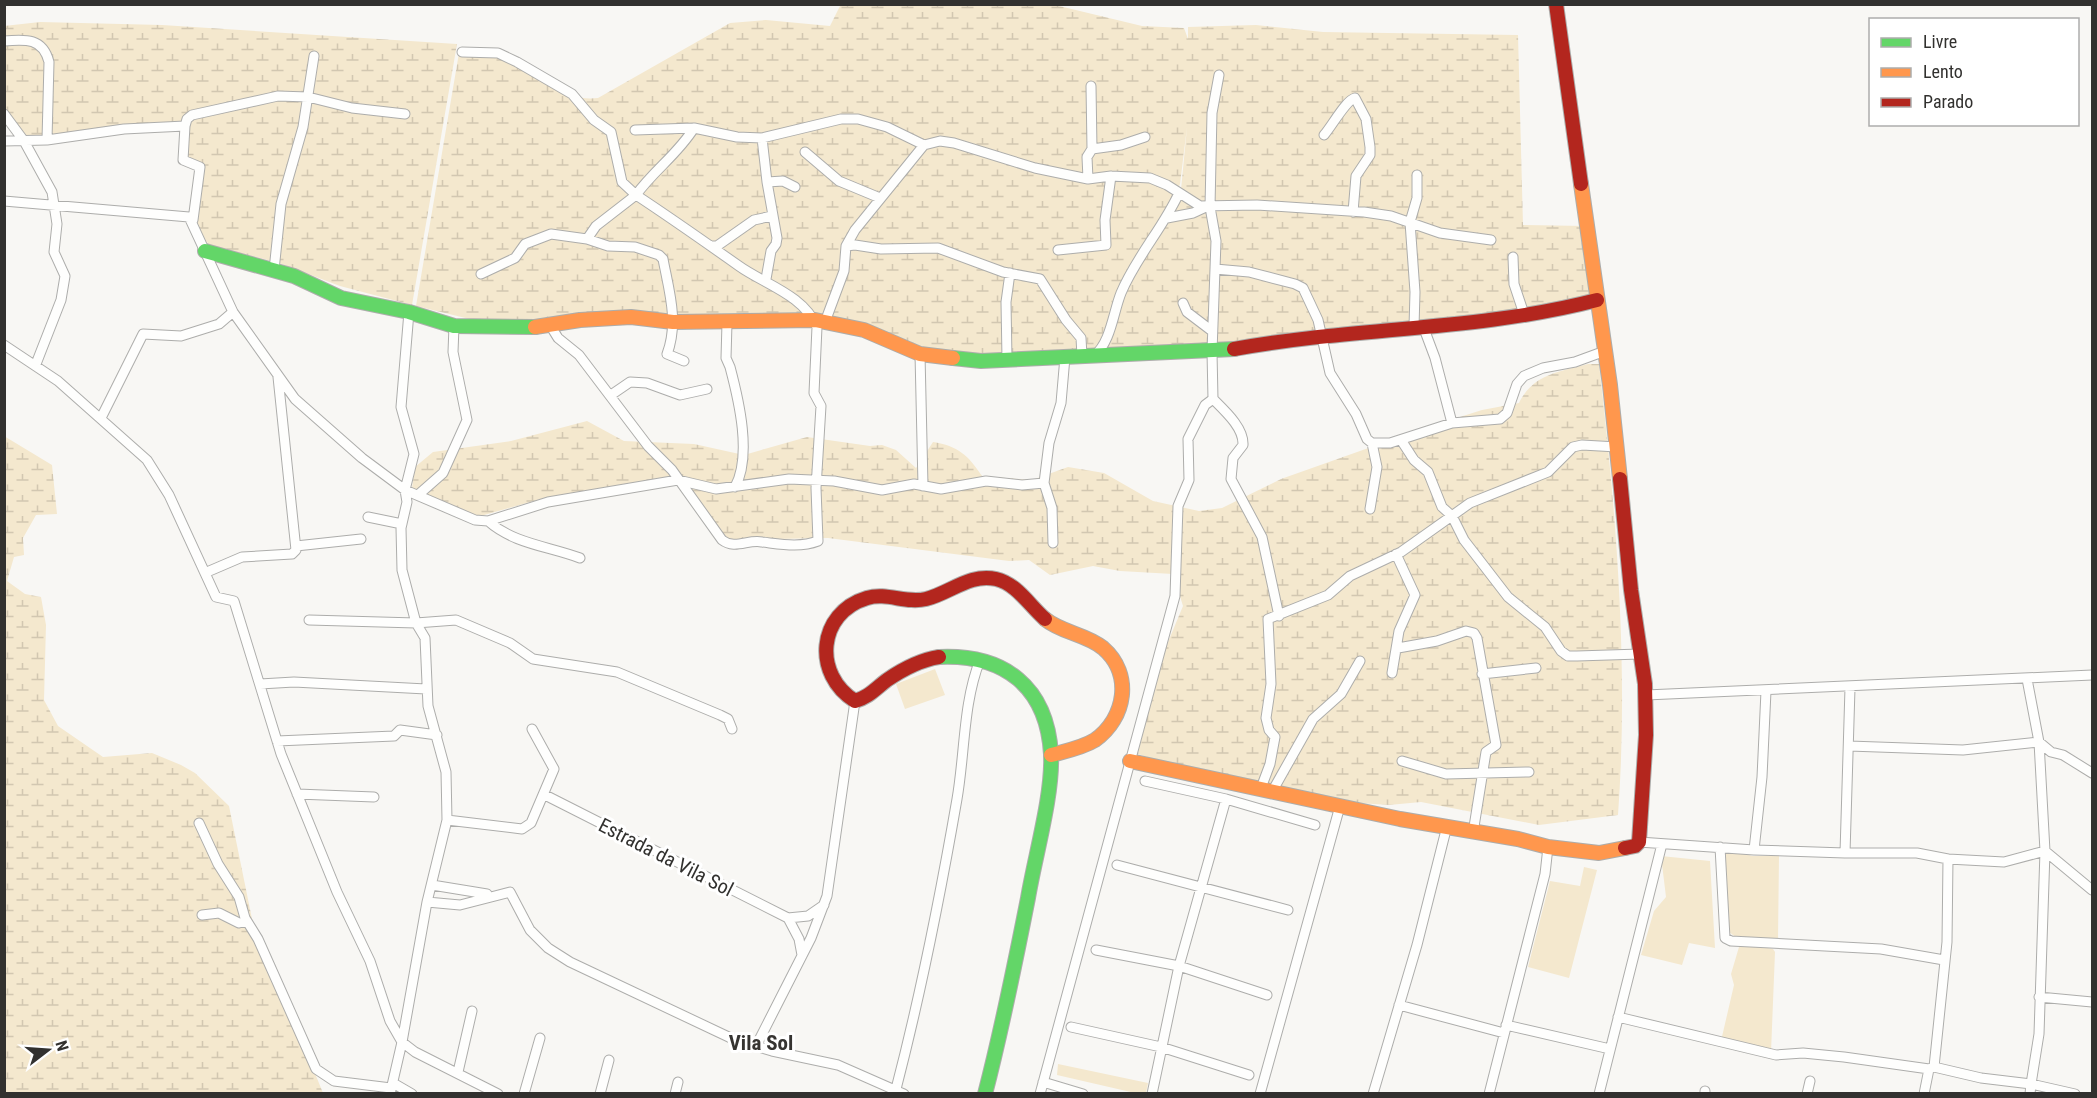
<svg xmlns="http://www.w3.org/2000/svg" width="2097" height="1098" font-family="'Roboto Condensed',sans-serif">
<style>
.grass{fill:#f4e8ce}
.wetland{fill:url(#wetland-marsh)}
.lines{fill:none;stroke-linecap:round;stroke-linejoin:round}
.street-casing{stroke:#adadab;stroke-width:11}
.fast-casing{stroke:#adadab;stroke-width:16}
.slow-casing{stroke:#adadab;stroke-width:16}
.jam-casing{stroke:#adadab;stroke-width:16}
.street{stroke:#fefefd;stroke-width:9}
.fast{stroke:#63d668;stroke-width:14}
.slow{stroke:#ff974d;stroke-width:14}
.jam{stroke:#b3261e;stroke-width:14}
.labels{text-anchor:middle;dominant-baseline:central;stroke-width:6;stroke-linejoin:round;paint-order:stroke}
.street-label{font-size:20px;fill:#32312f;stroke:#fff}
.neighbourhood-label{font-size:21px;font-weight:bold;fill:#363431;stroke:#fff}
</style>
<defs>
<pattern id="wetland-marsh" width="20" height="14" patternUnits="userSpaceOnUse" patternTransform="scale(1.5)"><rect width="20" height="14" fill="#f4e8ce"/><path d="M1 5h8M5 5V1M11 12h8M15 12V8" fill="none" stroke="#d2c7b1"/></pattern>
</defs>
<rect width="100%" height="100%" fill="#f8f7f4"/>
<!-- grass -->
<path class="grass" d="M935 669 945 695 905 709 896 684Z
M1740 852 1752 856H1779L1778 939 1737 938 1729 932 1724 853Z
M1661 856 1710 861 1715 948 1689 943 1682 965 1641 955 1654 911 1666 897Z
M1584 867 1597 870 1569 978 1528 967 1550 881 1580 886Z
M1758 946 1773 949 1775 952 1771 1052 1721 1041 1734 985 1731 974 1739 947Z
M1058 1064 1148 1083 1146 1093H1135L1057 1075Z"/>
<!-- wetland -->
<path class="wetland" d="M841 4 1055 5 1142 26 1184 28 1188 39V27L1256 25 1323 32 1518 35 1523 225 1586 226 1594 299 1505 315 1342 335 1201 349 1103 354 1122 296 1174 208 1181 190 1187 127 1180 184 1167 215 1124 282 1105 334 1093 354 984 358 922 351 847 319 699 320 633 315 583 318 524 325 478 321 416 306 460 47C479 50 496 54 514 63 543 77 564 102 598 98L730 23 766 20 830 26Z
M40 22 162 25 457 44 412 305 340 286 279 263 209 245 201 234 195 217 201 168 186 159 187 124 24 139 5 113 4 26Z
M1588 364H1599C1616 512 1629 665 1618 815L1539 825 1421 802 1389 805 1343 802 1197 773 1138 754 1153 678 1183 606 1173 574 1120 571 1093 566 1050 575 1029 560 1009 561 828 538 725 540 687 487 683 476 548 497 477 517 412 488 415 467 433 452 511 441 587 421 624 441 694 444 744 455 807 437 870 446 882 445 896 450 916 468 933 442C958 446 968 455 982 476L1032 480 1068 467 1104 473 1153 501 1199 511 1222 508 1281 479 1422 429 1482 410 1519 403C1533 374 1559 372 1588 364Z
M4 436 52 465 57 514 36 515 23 538 24 555 14 557 7 581 25 594 41 597 46 625 44 700 58 726 103 757 152 753 181 765 195 773 229 806 252 919 323 1093H5Z"/>
<g class="lines">
<!-- street casing -->
<g class="street-casing">
<path id="street" d="M4 41C26 39 43 38 49 62L47 140
M462 52 498 53 517 62 572 94 594 120 611 132 622 182 636 195 596 226 587 239
M4 114 24 141 52 192 57 224 54 252 65 276 61 300 36 364
M185 126 183 160 200 167 193 220
M635 130 694 128 737 137 762 138 841 119H858L887 127 924 145
M1324 135C1332 126 1346 100 1355 98L1366 119 1370 147V155L1356 176 1353 212
M762 138 767 182 783 181 795 187
M4 141 47 140 124 129 185 126 187 119 192 115 278 96 308 97 352 108 405 114
M1092 149 1121 145 1145 137
M805 152 839 181 880 198
M1088 179 1087 157 1092 149 1091 86
M4 201 189 217 233 312 295 399 362 458 405 490 475 520 488 521 548 502 678 480 716 489 789 479 834 481 882 490 914 484 941 489 986 481 1022 485 1044 483
M1167 218 1193 213 1206 207
M712 246H717L754 220 772 216
M846 246 855 245 881 249 938 248 1003 272 1040 279 1066 320 1081 338 1082 356
M1058 250 1106 245 1105 220 1111 176
M1513 257 1514 284 1525 317
M1215 269 1249 272 1295 284 1303 288 1318 320 1330 373 1356 414 1367 439 1372 443H1390L1452 423 1500 419 1507 413 1517 384 1524 376 1543 368 1575 362 1605 351
M274 270 281 204 303 127 314 56
M481 274 515 258 525 244 551 234 587 239 608 246 635 247 659 255 663 259C669 291 679 322 667 354L684 361
M766 279 771 251 776 244 777 238 767 182
M1183 303 1187 312 1212 331
M825 322 844 271 846 246 855 230 924 145 940 141 954 143 1035 168 1088 179 1111 176 1150 178 1167 185 1200 206 1257 205 1364 212 1391 216 1440 233 1491 240
M727 323 726 358 730 367C739 401 752 456 735 487
M550 325 558 338 579 355 648 446 672 470 722 540C735 550 748 539 762 542 780 544 800 548 818 541L816 488 821 406 814 393 817 327C804 295 764 284 739 266 705 242 671 218 636 195 654 170 678 154 694 128
M1423 326 1435 358 1452 423
M1414 327 1415 292 1410 222 1417 198V175
M4 345 58 381 147 460 169 495 216 597 234 601 281 754 337 892 370 961 390 1021 402 1042 415 1052 498 1094
M920 354 923 486
M1094 356C1111 342 1113 313 1121 293 1136 257 1163 228 1179 193
M1007 359 1006 302 1010 273
M611 395 630 382 647 383 680 395 707 389
M1213 399C1225 411 1244 428 1243 445L1233 458 1231 479 1262 537 1279 616
M101 418 143 334 181 336 219 324 233 312
M1401 440 1414 460 1428 472 1442 507 1452 516 1464 540 1508 597 1545 627 1561 651 1568 656H1577L1640 654
M418 495 443 473 467 420 453 352 454 326
M1370 509 1377 467 1372 443
M368 517 402 524
M488 521C514 544 548 546 580 558
M1053 543 1052 508 1044 483 1049 443 1061 403 1065 357
M296 546 361 539
M207 572 242 557 292 554 296 550 278 377
M309 620 416 623 456 620 510 643 533 659 617 672 720 715 728 719 732 729
M1398 648 1437 641 1466 631 1474 633 1477 638 1496 745 1486 752 1473 833
M1392 673 1399 631 1415 595 1396 554
M1482 674 1536 668
M2027 679 2039 742 2045 851 2039 1034 2031 1084 2075 1094
M260 684 294 682 426 689
M1850 688 1845 853H1917L1948 859
M1646 695 2092 675
M277 741 394 736 400 730 437 735
M1849 746 1963 750 2039 742 2051 752 2063 755 2092 773
M1402 761 1446 774 1529 772
M1145 781 1226 799 1315 825
M1261 788 1270 764 1275 737 1269 730 1266 718 1271 684 1268 619 1328 595 1350 576 1401 552 1470 503 1548 472 1573 447 1582 445 1617 447
M1273 790 1313 719 1341 694 1360 661
M297 794 374 797
M545 795 788 918 799 939 802 955
M1226 799 1179 966 1267 995
M447 820 522 829 531 823 554 769 532 729
M199 823 218 864 239 897 245 918 258 939 316 1069 334 1081 391 1088
M1639 842 1754 850 1845 853
M1720 847 1725 938 1731 941 1881 949 1944 960
M1754 850 1762 777 1766 691
M1117 865 1288 910
M432 885 487 894
M427 902 460 905 510 892 530 930 548 948 570 962 735 1040 772 1051 838 1065 904 1094
M202 915 219 913 239 923 247 921
M788 918 808 916 824 905
M1096 950 1179 966 1152 1094
M2039 997 2092 1002
M1399 1005 1504 1033
M1618 1017 1776 1055 1803 1053 1844 1057 1929 1069
M1506 1025 1610 1049
M1071 1027 1161 1047 1249 1075
M756 1046 811 938 827 896 855 701
M1934 1067 1981 1078 2031 1084 2030 1094
M458 1072 472 1011
M1043 1082 1083 1094
M393 1083 412 1094
M896 1089C921 993 940 897 957 799 965 753 963 703 980 660
M390 1094 402 1042 427 902 447 820 446 772 428 706 425 638 416 623 402 570 401 528 407 502 405 490 414 454 401 407 409 312
M524 1094 540 1038
M600 1094 609 1060
M675 1094 678 1082
M1040 1094 1175 596 1178 506 1189 480 1188 439 1205 405 1213 399 1212 352 1216 241 1210 207 1212 113 1219 75
M1260 1094 1340 806
M1373 1094 1417 945 1447 826
M1489 1094 1545 874 1548 847
M1599 1094 1662 844
M1705 1094V1091
M1807 1094 1810 1081
M1924 1094 1929 1069 1934 1067 1947 942 1948 859 2004 862 2045 851 2092 890"/>
</g>
<!-- fast casing -->
<g class="fast-casing">
<path id="fast" d="M205 251 294 276 341 298 409 312 454 326 535 327
M953 358 981 361 1234 349
M939 657C1005 654 1047 687 1051 754 1053 795 1035 856 1028 898 1015 964 1002 1029 985 1094"/>
</g>
<!-- slow casing -->
<g class="slow-casing">
<path id="slow" d="M1581 184 1610 385 1620 479
M535 327 580 320 631 317 673 322 815 320 864 330 920 354 953 358
M1045 619C1062 633 1086 634 1103 648 1133 674 1126 718 1095 740 1082 748 1066 751 1051 755
M1130 761 1400 819 1518 839 1548 847 1599 853 1625 848"/>
</g>
<!-- jam casing -->
<g class="jam-casing">
<path id="jam" d="M1556 4 1581 184
M1234 349C1354 327 1478 331 1597 300
M1620 479 1631 590 1645 684 1646 735 1639 842 1635 846 1625 848
M939 657C920 660 903 669 887 680 875 689 869 697 855 701 813 675 817 613 867 598 887 592 906 604 926 599 950 593 970 573 996 579 1017 584 1029 605 1045 619"/>
</g>
<!-- street -->
<use href="#street" class="street"/>
<!-- fast -->
<use href="#fast" class="fast"/>
<!-- slow -->
<use href="#slow" class="slow"/>
<!-- jam -->
<use href="#jam" class="jam"/>
</g>
<g class="labels">
<!-- street labels -->
<g class="street-label">
<text transform="translate(666 857) rotate(27)">Estrada da Vila Sol</text>
</g>
<!-- neighbourhood labels -->
<g class="neighbourhood-label">
<text x="761" y="1043">Vila Sol</text>
</g>
</g>
<!-- border -->
<rect width="2097" height="1098" fill="none" stroke="#32312f" stroke-width="12"/>
<!-- legend -->
<rect x="1869" y="18" width="210" height="108" fill="#ffffff" stroke="#adadac" stroke-width="1.5"/>
<rect x="1881" y="38" width="30" height="9" fill="#63d668" stroke="#adadac" stroke-width="1.5"/>
<text x="1923" y="48" font-size="18" fill="#32312f">Livre</text>
<rect x="1881" y="68" width="30" height="9" fill="#ff974d" stroke="#adadac" stroke-width="1.5"/>
<text x="1923" y="78" font-size="18" fill="#32312f">Lento</text>
<rect x="1881" y="98" width="30" height="9" fill="#b3261e" stroke="#adadac" stroke-width="1.5"/>
<text x="1923" y="108" font-size="18" fill="#32312f">Parado</text>
<!-- north arrow -->
<g transform="translate(48 1050) rotate(73)" stroke="#ffffff" stroke-width="4.5" paint-order="stroke">
<path d="M0-4.5L10 22L0 15L-10 22Z" fill="#32312f"/>
<text y="-9" font-size="16" font-weight="bold" text-anchor="middle" fill="#32312f">N</text>
</g>
</svg>
